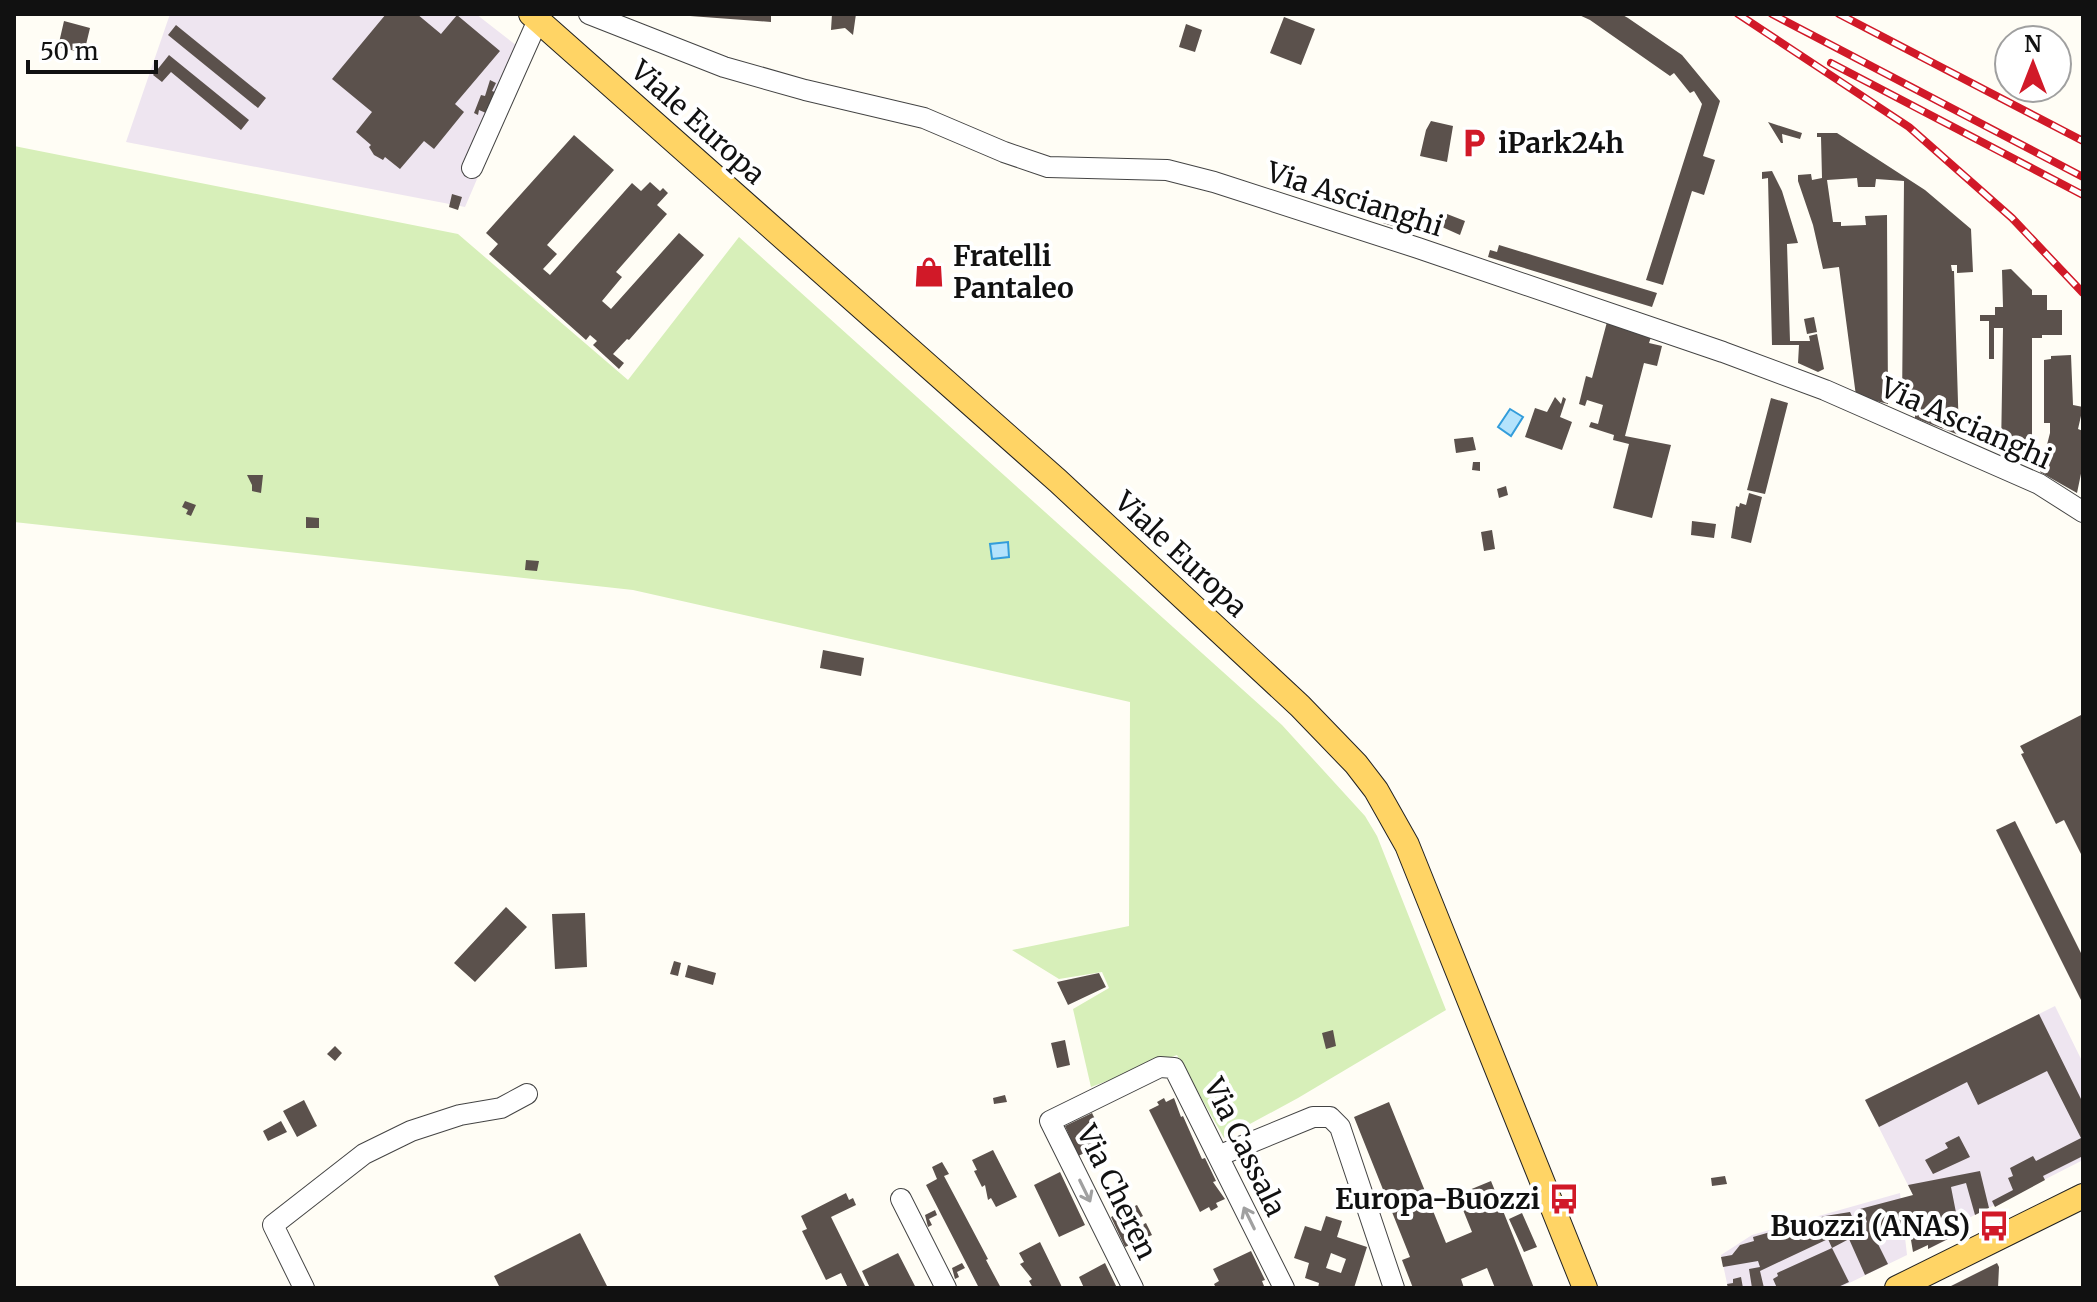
<svg xmlns="http://www.w3.org/2000/svg" width="2097" height="1302" font-family="Merriweather,serif">
<style>
.industrial{fill:#eee5f0}
.green{fill:#d7efb9}
.water{fill:#b4e3fc;stroke:#339ddb;stroke-width:2}
.building{fill:#5b514c;fill-rule:evenodd}
.lines{fill:none;stroke-linecap:round;stroke-linejoin:round}
.minor-casing{stroke:#444;stroke-width:22}
.major-casing{stroke:#222;stroke-width:26}
.minor{stroke:#fff;stroke-width:20}
.major{stroke:#ffd465;stroke-width:24}
.rail-casing{stroke:#d11928;stroke-width:8}
.rail{stroke:#fff;stroke-width:5;stroke-dasharray:15;stroke-linecap:butt}
.oneway{stroke:#a0a0a0}
.labels{text-anchor:middle;dominant-baseline:central;stroke-width:8;stroke-linejoin:round;paint-order:stroke}
.street-label{font-size:28px;fill:#111;stroke:#fff}
.poi-label{font-size:28px;font-weight:bold;fill:#111;stroke:#fff;text-anchor:start}
</style>
<rect width="100%" height="100%" fill="#fffdf5"/>
<!-- industrial -->
<path class="industrial" d="M170 14H476L530 56 465 207 126 142Z
M2055 1006 2083 1063V1160L1959 1223 1960 1233 1928 1249 1929 1192 1913 1195 1865 1100Z
M1900 1193 1907 1255 1839 1288H1728L1721 1255 1752 1235Z"/>
<!-- green -->
<path class="green" d="M14 146 458 234 628 380 739 237 1282 725 1365 816 1377 836 1446 1010 1298 1098 1224 1138 1177 1055 1091 1087 1073 1009 1109 988 1102 972 1059 979 1012 950 1129 926 1130 702 633 590 14 522Z"/>
<!-- water -->
<path class="water" d="M1510 409 1523 417 1511 436 1498 427Z
M1008 542 1009 557 992 559 990 544Z"/>
<!-- building -->
<path class="building" d="M386 14H417L441 34 457 15 500 51 455 104 464 112 434 149 424 141 400 169 385 157 383 160 374 155 369 147 371 145 356 132 372 112 332 79Z
M690 14H771V22L690 16Z
M832 14H856L853 35 845 28 831 30Z
M1577 14H1621L1628 18 1682 55 1720 101 1703 156 1715 160 1704 195 1692 191 1663 285 1646 280 1702 104 1694 91 1690 93 1674 73 1670 76 1590 20Z
M1284 17 1315 29 1301 65 1270 53Z
M64 21 90 28 84 53 58 47Z
M1186 24 1202 30 1195 52 1179 47Z
M176 25 266 98 258 108 168 35Z
M169 55 249 120 241 130 171 72 162 82 153 75Z
M490 80 496 83 492 91 501 94 493 116 479 110 478 115 474 113 481 95 485 96Z
M1431 121 1453 126 1447 162 1420 156 1426 130Z
M1768 122 1802 133 1800 139 1782 134 1783 143H1781Z
M1817 133H1837L1925 190 1971 229 1973 272 1957 273V265H1951L1952 271H1954L1959 435 1915 418V408L1902 407 1904 181 1876 179 1875 187H1858L1857 178 1827 180 1833 222H1841V226L1866 225 1865 216 1887 215 1888 404 1856 396 1839 267 1823 269 1813 225 1798 181V175L1811 174 1812 180 1822 178 1821 137H1817Z
M574 135 614 170 547 245 557 254 543 269 550 275 632 183 641 191 650 182 660 191 663 188 668 193 657 205 667 214 616 272 622 277 602 301 611 309 679 233 704 255 629 340 627 339 613 354 624 363 619 369 593 345 597 341 590 335 586 340 489 254 498 244 486 233Z
M1772 171 1782 191 1798 243 1787 244 1790 341H1810L1809 336 1817 334 1824 369 1818 372 1798 363 1799 345H1772L1768 178 1762 179V172Z
M452 194 462 197 458 210 449 207Z
M1389 206 1407 212 1402 229 1383 223Z
M1447 214 1465 221 1460 235 1442 227Z
M1499 245 1657 293 1652 307 1488 257 1490 250 1497 252Z
M2011 269 2032 290V295H2047V310H2062V335H2042V338H2032V467L2001 451 2003 328H1994V359H1989V321H1980V315H1995V307H2003L2002 270Z
M1814 317 1817 332 1807 334 1804 319Z
M1607 322 1652 334 1649 343 1662 346 1657 366 1644 363 1625 436 1671 445 1652 518 1613 508 1629 444 1613 440 1614 435 1589 427 1591 422 1598 424 1603 405 1587 400 1585 406 1579 404 1586 376 1592 378Z
M2071 355 2073 405 2083 407 2078 429 2083 431V464L2077 493 2040 472 2050 433V423H2044V360L2051 359V356Z
M1555 397 1561 404 1563 397 1566 399 1560 417 1572 422 1562 450 1525 437 1535 408 1547 412Z
M1771 398 1788 403 1765 494 1747 490Z
M1473 437 1476 450 1456 453 1454 439Z
M1473 462H1480V471L1472 470Z
M247 475H263L261 493 252 491V485Z
M1506 486 1508 495 1499 498 1497 489Z
M1749 493 1762 497 1751 543 1731 538 1736 506 1739 507 1740 503 1746 505Z
M185 501 196 505 191 516 186 514 188 510 182 507Z
M306 517 319 518V528H306Z
M1692 521 1716 524 1714 538 1691 535Z
M1492 530 1495 549 1484 551 1481 532Z
M526 560 539 561 537 571 525 570Z
M823 650 864 658 861 676 820 668Z
M2083 714V858L2064 820 2056 824 2021 754 2024 753 2020 746Z
M2015 821 2083 957V1004L1996 830Z
M506 907 527 927 475 982 454 963Z
M585 913 587 967 555 969 552 914Z
M674 961 681 963 678 976 670 974Z
M688 965 716 973 713 985 685 977Z
M1099 973 1106 987 1068 1005 1057 982Z
M2039 1014 2083 1103V1156L2043 1176 2045 1180 1995 1207 1992 1201 2013 1190 2008 1178 2013 1176 2010 1168 2033 1156 2036 1161 2081 1138 2047 1071 1978 1105 1967 1082 1879 1127 1865 1100Z
M1333 1030 1336 1046 1326 1049 1322 1033Z
M1065 1040 1070 1065 1057 1068 1051 1043Z
M335 1046 342 1053 335 1061 327 1054Z
M1005 1095 1007 1102 994 1104 993 1098Z
M1164 1098 1166 1102 1174 1098 1181 1117 1183 1116 1202 1159 1205 1158 1216 1181 1213 1182 1225 1199 1216 1203 1218 1207 1211 1211 1209 1207 1200 1212 1149 1110 1159 1105 1157 1102Z
M304 1100 317 1126 297 1137 283 1111Z
M1389 1102 1446 1243 1472 1232 1457 1195 1491 1181 1534 1288H1495L1487 1268 1461 1279 1464 1288H1413L1402 1260 1410 1257 1354 1117Z
M1092 1113 1097 1123 1093 1125 1097 1133 1100 1131 1106 1143 1078 1156 1065 1126Z
M281 1121 287 1132 268 1141 263 1131Z
M1959 1136 1970 1157 1933 1174 1925 1160 1948 1148 1945 1143Z
M993 1150 1017 1197 996 1207 991 1198 988 1200 985 1185 982 1187 974 1171 977 1170 972 1160Z
M942 1162 949 1174 944 1176 988 1259 986 1260 1001 1288H979L926 1185 937 1179 932 1167Z
M1980 1171 1989 1208 1975 1215 1966 1183 1951 1187 1960 1233 1928 1249V1245L1913 1252 1908 1222 1872 1232 1888 1264 1865 1275 1849 1239 1832 1248 1828 1239 1760 1271 1764 1288H1752L1749 1269 1760 1267 1758 1261 1723 1267 1721 1257 1732 1255 1740 1245 1754 1241 1753 1237 1825 1216 1850 1212 1857 1227 1867 1222 1860 1209 1913 1195 1908 1185Z
M1060 1172 1085 1225 1059 1237 1034 1185Z
M1725 1176 1727 1184 1712 1186 1711 1178Z
M846 1193 849 1200 853 1198 856 1205 831 1217 866 1288H848L841 1273 826 1280 802 1231 807 1229 801 1216Z
M1137 1205 1143 1216 1139 1218 1142 1225 1146 1223 1152 1235 1125 1247 1111 1217Z
M935 1210 937 1215 929 1219 932 1225 928 1227 925 1215Z
M1522 1213 1537 1247 1524 1252 1509 1219Z
M1326 1216 1342 1221 1337 1237 1367 1247 1354 1288H1318L1319 1283 1305 1278 1309 1263 1294 1258 1305 1226 1321 1231ZM1331 1253 1346 1259 1341 1273 1326 1268Z
M580 1233 608 1288H500L494 1276Z
M1040 1242 1061 1285 1062 1288H1033L1029 1281 1032 1279 1020 1264 1024 1262 1019 1253Z
M1832 1248 1849 1282 1836 1288H1777L1773 1279 1778 1276 1777 1273Z
M1251 1251 1265 1280 1262 1281 1264 1286 1216 1288 1214 1284 1219 1281 1213 1269Z
M898 1253 916 1288H870L862 1271Z
M962 1263 965 1268 957 1272 959 1277 955 1279 952 1268Z
M1105 1263 1117 1288H1084L1079 1277Z
M1997 1263 1999 1267 1998 1288H1947Z
M1741 1277 1743 1288H1728L1727 1284 1733 1283V1279Z"/>
<g class="lines">
<!-- minor casing -->
<g class="minor-casing">
<path id="minor" d="M589 14 724 67 805 90 924 118 1004 152 1048 167 1167 170 1214 182 1418 248 1723 352 1825 390 2039 484 2083 512
M472 168 538 20
M1218 1156 1313 1117H1330L1340 1127 1394 1288
M901 1199 946 1288
M304 1288 273 1225 364 1154 411 1131 460 1115 501 1108 527 1094
M1133 1288 1050 1121 1160 1067 1174 1068 1284 1288"/>
</g>
<!-- major casing -->
<g class="major-casing">
<path id="major" d="M531 14 1058 481 1300 706 1356 764 1376 790 1407 845 1585 1288
M1897 1288 2083 1196"/>
</g>
<!-- minor -->
<use href="#minor" class="minor"/>
<!-- major -->
<use href="#major" class="major"/>
<!-- rail casing -->
<g class="rail-casing">
<path id="rail" d="M1738 14 1909 127 2012 218 2083 293
M1772 14 2083 177
M1839 14 2083 141
M1831 63 2083 195"/>
</g>
<!-- rail -->
<use href="#rail" class="rail"/>
</g>
<!-- one-way arrows -->
<defs><path id="oneway-shaft" d="M-6 0H5M1.5-3L5.5 0L1.5 3" fill="none" stroke-width="1.6" stroke-linecap="round" stroke-linejoin="round" transform="scale(2)"/></defs>
<g class="oneway">
<use href="#oneway-shaft" transform="translate(1085 1191) rotate(64)"/>
<use href="#oneway-shaft" transform="translate(1249 1218) rotate(-116)"/>
</g>
<!-- icons -->
<defs>
<g id="parking-bare" transform="scale(2.4)"><path d="M-3.5-5.5H1a3.5 3.5 0 0 1 0 7H-1V5.5H-3.5ZM-1-3.4V-.6H.8a1.4 1.4 0 0 0 0-2.8Z" fill="#d11928" stroke="#fff" stroke-width="2.5" paint-order="stroke"/></g>
<g id="shop-bare" transform="scale(2.4)"><path d="M-5-2.5h2.3a2.7 3.5 0 0 1 5.4 0H5L5.5 6h-11ZM-1.5-2.5h3a1.5 2.3 0 0 0-3 0Z" fill="#d11928" stroke="#fff" stroke-width="2.5" paint-order="stroke"/></g>
<g id="bus-bare" transform="scale(2.4)"><path d="M-5-6H5V4H4V6H2V4H-2V6H-4V4H-5ZM-3.5-4V0h7V-4ZM-3.5 1.2v1.5H-2V1.2ZM2 1.2v1.5H3.5V1.2Z" fill="#d11928" stroke="#fff" stroke-width="2.5" paint-order="stroke"/></g>
</defs>
<g fill-rule="evenodd">
<use href="#parking-bare" x="1474" y="143"/>
<use href="#shop-bare" x="929" y="272"/>
<use href="#bus-bare" x="1564" y="1199"/>
<use href="#bus-bare" x="1994" y="1226"/>
</g>
<g class="labels">
<!-- street labels -->
<g class="street-label">
<text transform="translate(698 122) rotate(42)">Viale Europa</text>
<text transform="translate(1355 199) rotate(18)">Via Ascianghi</text>
<text transform="translate(1966 423) rotate(24)">Via Ascianghi</text>
<text transform="translate(1181 554) rotate(43)">Viale Europa</text>
<text transform="translate(1245 1147) rotate(64)">Via Cassala</text>
<text transform="translate(1117 1192) rotate(64)">Via Cheren</text>
</g>
<!-- poi labels -->
<g class="poi-label">
<text x="1498" y="143">iPark24h</text>
<text x="953" y="256">Fratelli<tspan x="953" dy="32">Pantaleo</tspan></text>
<text x="1540" y="1199" text-anchor="end">Europa-Buozzi</text>
<text x="1970" y="1226" text-anchor="end">Buozzi (ANAS)</text>
</g>
</g>
<!-- border -->
<rect width="2097" height="1302" fill="none" stroke="#111111" stroke-width="32"/>
<!-- north arrow -->
<g transform="translate(2033 64)"><circle r="38" fill="#ffffff" stroke="#a0a0a0" stroke-width="2"/>
<path d="M0-6L14 30L0 20L-14 30Z" fill="#d11928"/>
<text y="-12" font-size="22" font-weight="bold" text-anchor="middle" fill="#111111">N</text>
</g>
<!-- scale -->
<path d="M28 60v12h128v-12" fill="none" stroke="#111111" stroke-width="4"/>
<text x="40" y="60" font-size="24" fill="#111111" stroke="#ffffff" stroke-width="6" paint-order="stroke">50 m</text>
</svg>
